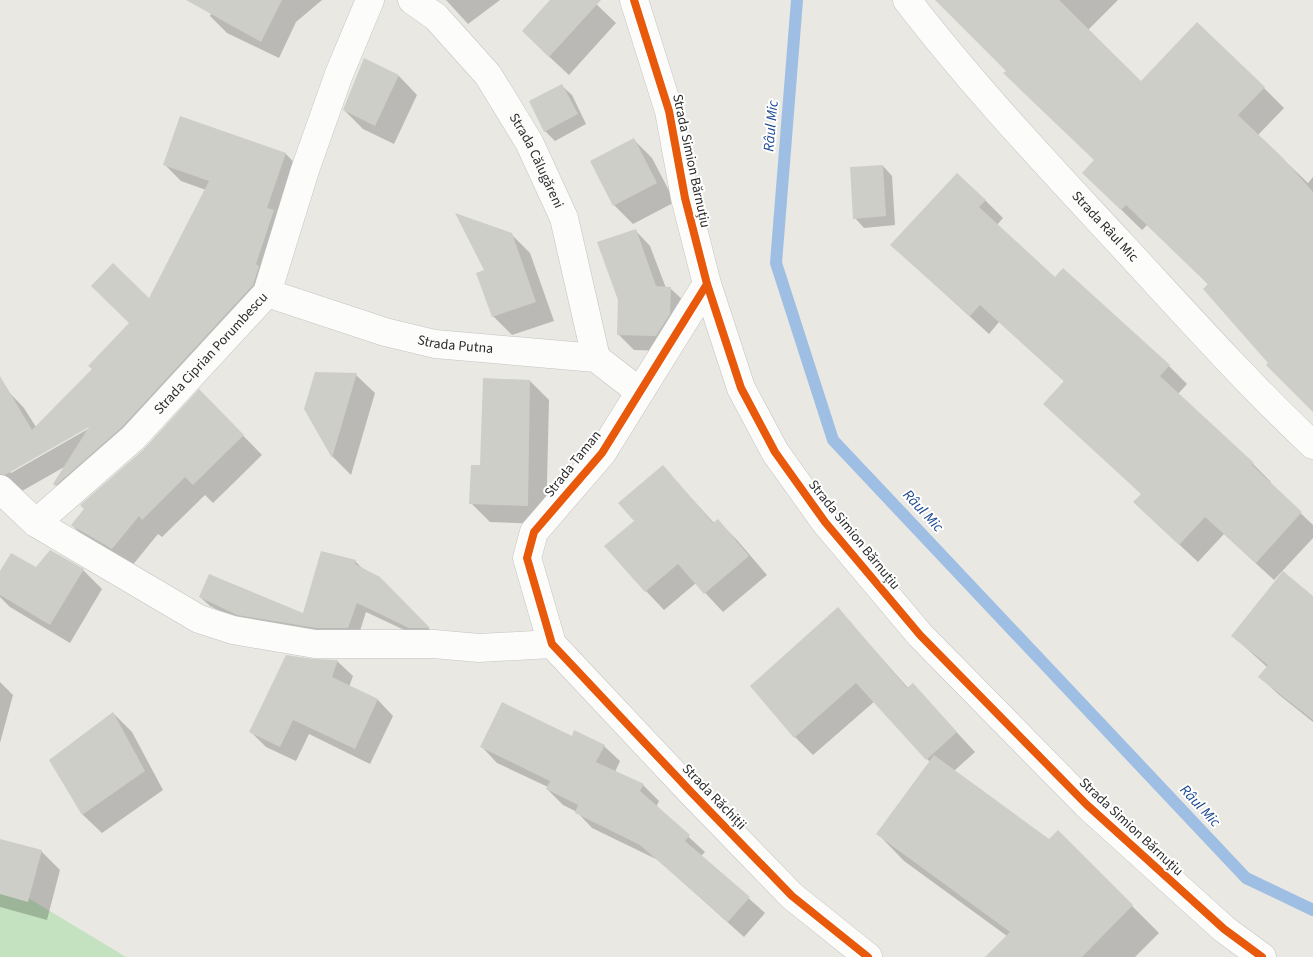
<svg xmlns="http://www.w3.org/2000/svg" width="1313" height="957" font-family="'Source Sans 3',sans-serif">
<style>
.green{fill:#c4e2bf}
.shadow{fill:#0003;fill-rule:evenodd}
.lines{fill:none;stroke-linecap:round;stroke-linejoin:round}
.stream{stroke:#9ebee3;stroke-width:12}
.building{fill:#cecec9}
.street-casing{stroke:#c4c3c2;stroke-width:29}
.secondary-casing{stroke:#c4c3c2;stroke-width:29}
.street{stroke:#fcfcfb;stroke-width:28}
.secondary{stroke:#fcfcfb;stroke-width:28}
.cycleway-casing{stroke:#fff;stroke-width:11}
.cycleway{stroke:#e8590c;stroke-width:8}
.labels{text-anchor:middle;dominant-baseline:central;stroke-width:4;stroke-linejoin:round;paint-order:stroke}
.street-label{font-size:14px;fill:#2c2c2c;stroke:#fff}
.water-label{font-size:15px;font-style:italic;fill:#1b4891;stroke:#fff}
</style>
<rect width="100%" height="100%" fill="#e9e8e3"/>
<!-- green -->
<path class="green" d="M0 881 126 957H0Z"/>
<!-- shadow -->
<path class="shadow" d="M214 0H322L296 22 279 58 227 33 210 16 217 2Z
M446 0H500L468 24Z
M552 0H592L616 23 569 75 542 50Z
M936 0H1118L1088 30 1141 83 1264 88 1284 108 1258 135 1308 183 1313 177V410L1270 363 1209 285 1147 225 1142 230 1104 193 1096 161Z
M399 76 417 95 394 144 363 129 344 110Z
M562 86 572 95 586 124 555 141 545 131Z
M633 139 652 158 675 202 633 224 614 205Z
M286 154 302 171 269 302 72 501 55 484 66 466 22 491H11L0 480V395L8 391 24 408 36 427 93 369 150 300 206 190 181 181 164 164ZM94 423 95 425 11 473 9 471Z
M883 166 892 176 895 225 864 228 855 218Z
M985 200 1003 218 997 225 1055 279 1169 366 1187 384 1178 394 1253 464 1271 482 1270 484 1313 525V538L1274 580 1224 534 1198 562 1153 520 1142 495 1065 382 999 322 989 334 910 262Z
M635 230 650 246 666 288H670L686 303 671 351 634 350 618 334Z
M511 234 530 253 554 321 512 335 493 316 486 271Z
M356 375 375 393 351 475 333 457 305 409Z
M530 381 549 400 546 524 490 522 471 503 481 466Z
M218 410 262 455 213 503 205 495 162 537 158 534 131 567 91 544 72 525Z
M663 467 715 524 718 521 737 540 767 575 723 612 696 583 664 610 646 591 636 521Z
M355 561 364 570 379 578 437 637H419L366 612 358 637 239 621 210 606 200 597 304 615Z
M36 569 83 570 102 589 70 643 10 607 0 597V573Z
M1313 598V722L1278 694 1260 677 1267 667 1233 636Z
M838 609 909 689 913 685 975 752 954 771 1049 841 1058 832 1159 933 1135 957H1010L1007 936 904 861 878 834 930 762 875 701 813 755 795 737Z
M312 661H337L353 676 349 687 378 700 393 716 370 764 309 734 296 761 266 747 250 731Z
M0 682 13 695 0 743Z
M113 713 132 732 163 790 102 833 83 815 50 760Z
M572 737 604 746 620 761 615 772 643 785 659 801 656 807 705 852 701 856 765 913 744 937 658 860 592 828 577 812 563 805 547 789 548 787 497 763 482 747Z
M0 840 41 851 60 870 47 920 0 907Z"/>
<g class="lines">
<!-- stream -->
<path class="stream" d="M797 0 776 263 833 440 1246 878 1313 910"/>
</g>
<!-- building -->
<path class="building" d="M186 0H282L261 42Z
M550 0H601L549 57 522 31Z
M935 0H1059L1141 81 1197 22 1265 87 1238 115 1283 158 1313 192V412L1266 365 1268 363 1203 289 1208 284 1126 205 1121 210 1082 173 1094 160 1003 73 1006 71Z
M364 58 399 75 375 126 343 110Z
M562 84 578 114 544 132 529 101Z
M180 116 286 153 267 208 274 210 256 264 259 266 253 285 122 427 55 486 53 484 89 427 5 475 0 474V376L32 430 92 369 88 366 129 323 91 286 113 263 149 298 209 181 163 165Z
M634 138 657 183 613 206 590 161Z
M883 165 886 216 853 219 850 167Z
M957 173 986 200 979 207 1055 277 1063 268 1170 365 1160 376 1254 463 1252 465 1302 512 1256 563 1205 517 1179 545 1133 502 1141 494 1043 404 1064 381 980 305 970 316 890 245Z
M455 213 512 233 536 302 492 317 476 273 484 270Z
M636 229 656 286 671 287 670 314 656 336 617 335 618 300 597 242Z
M315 372 357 373 332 458 304 409Z
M483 378 530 380 528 506 469 504 471 465H480Z
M199 389 244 435 193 485 185 477 142 520 139 516 112 549 71 525 84 509 80 505 143 450Z
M663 465 713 523 718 519 749 556 704 594 678 564 645 592 604 546 634 521 618 503Z
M50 550 84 569 50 625 0 595V571L11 553 36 567Z
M321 551 356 560 355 564 380 577 430 628H409L357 603 348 628H316L237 615 199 597 209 574 303 613Z
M1283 571 1313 596V720L1258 677 1268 665 1231 636Z
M838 607 907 688 913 683 957 732 926 760 856 683 794 738 750 686Z
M286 655 313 659 338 660 332 677 378 699 355 749 293 720 280 747 249 732Z
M502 702 572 736 574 730 605 745 596 762 644 784 640 791 690 835 685 841 750 897 728 922 640 845 575 813 578 805 546 789 550 781 480 747Z
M113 712 145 771 82 815 49 760Z
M934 755 1049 839 1058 830 1133 905 1082 957H985L1010 932 876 834Z
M0 839 42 850 28 902 0 894Z"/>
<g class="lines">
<!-- street casing -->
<g class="street-casing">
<g id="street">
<path id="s1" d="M412 0 436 17 488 75 529 142 564 218 596 358"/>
<path d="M634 0 669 111 685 198 707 284 741 388 775 452 825 522 920 635 1086 804 1224 929 1262 957"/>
<path d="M707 284 602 453 534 532 527 558 552 644 692 793 792 896 868 957"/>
<path id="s2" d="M267 293 385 332 435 344 596 358 640 392"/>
<path d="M0 489 36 523 199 619 233 630 315 644H434L479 648 552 644"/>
<path id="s3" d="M36 523 133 438 267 293 305 170 339 74 370 0"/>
</g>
</g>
<!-- secondary casing -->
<g class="secondary-casing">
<g id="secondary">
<path id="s4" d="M907 0C972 85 1047 164 1119 242 1183 311 1245 381 1313 445"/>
</g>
</g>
<!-- street -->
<use href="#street" class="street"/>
<!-- secondary -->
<use href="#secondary" class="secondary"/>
<!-- cycleway casing -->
<g class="cycleway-casing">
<path id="cycleway" d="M634 0 669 111 685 198 707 284 741 388 775 452 825 522 920 635 1086 804 1224 929 1262 957
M707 284 602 453 534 532 527 558 552 644 692 793 792 896 868 957"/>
</g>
<!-- cycleway -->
<use href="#cycleway" class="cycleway"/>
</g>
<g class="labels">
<!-- street labels -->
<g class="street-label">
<text transform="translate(691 161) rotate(78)">Strada Simion Bărnuțiu</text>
<text stroke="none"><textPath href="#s1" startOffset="206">Strada Călugăreni</textPath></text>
<text stroke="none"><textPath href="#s4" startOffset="301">Strada Râul Mic</textPath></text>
<text stroke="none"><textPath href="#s2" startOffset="196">Strada Putna</textPath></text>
<text stroke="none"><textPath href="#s3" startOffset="244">Strada Ciprian Porumbescu</textPath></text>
<text transform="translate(573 464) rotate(-51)">Strada Taman</text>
<text transform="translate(854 535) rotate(51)">Strada Simion Bărnuțiu</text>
<text transform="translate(714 797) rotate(46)">Strada Răchiții</text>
<text transform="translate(1131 827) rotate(43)">Strada Simion Bărnuțiu</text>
</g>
<!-- water labels -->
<g class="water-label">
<text transform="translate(771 126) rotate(-85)">Râul Mic</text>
<text transform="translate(923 511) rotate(47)">Râul Mic</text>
<text transform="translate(1200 806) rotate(47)">Râul Mic</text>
</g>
</g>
</svg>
